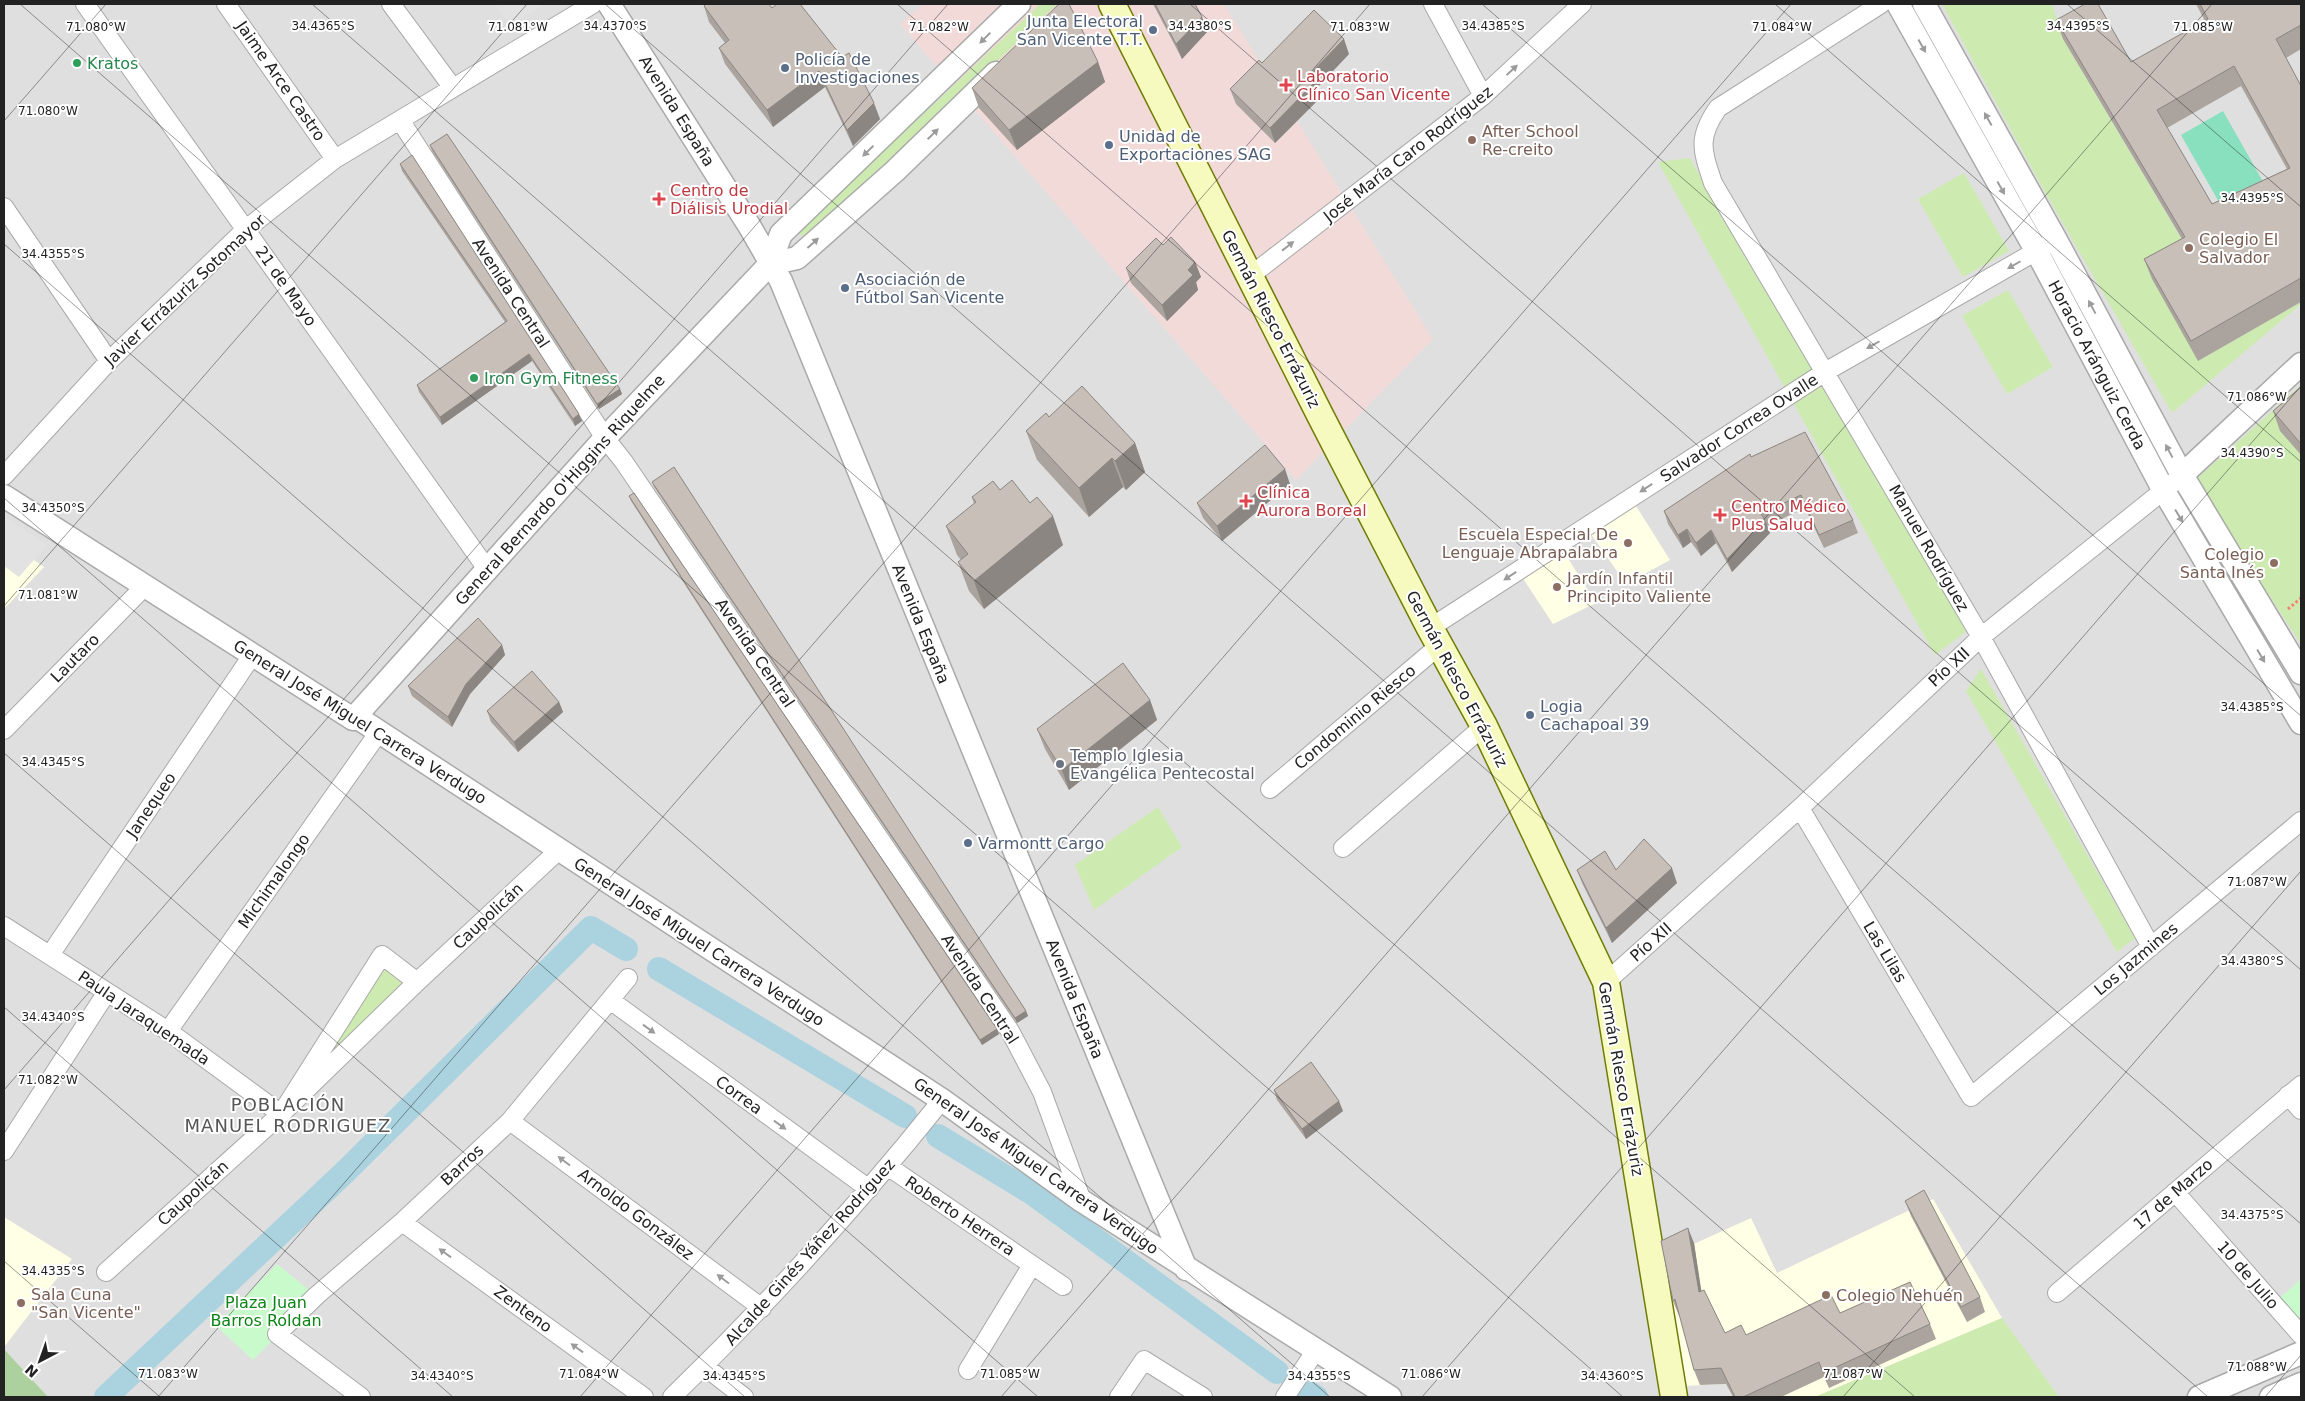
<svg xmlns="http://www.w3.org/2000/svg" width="2305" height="1401" font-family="'DejaVu Sans',sans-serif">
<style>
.residential{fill:#e0dfdf}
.commercial{fill:#f2dad9}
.education{fill:#ffffe5}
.grass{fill:#cdebb0}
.forest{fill:#add19e}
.park{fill:#c8facc}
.pitch{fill:#88e0be}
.parking{fill:#e2e2e2}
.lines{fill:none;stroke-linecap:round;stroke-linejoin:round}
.canal{stroke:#aad3df;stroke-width:24}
.minor-casing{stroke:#a9a9a9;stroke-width:20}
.tertiary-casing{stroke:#a9a9a9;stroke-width:25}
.secondary-casing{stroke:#707d05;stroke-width:29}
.path{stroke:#fa8072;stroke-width:3;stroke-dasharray:2.5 2.5;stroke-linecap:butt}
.minor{stroke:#fff;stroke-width:18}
.tertiary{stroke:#fff;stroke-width:22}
.secondary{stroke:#f7fabf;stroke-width:26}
.wall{fill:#aba49e;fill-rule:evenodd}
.shaded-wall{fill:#8b8681}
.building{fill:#c7bfb8;stroke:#8b8681;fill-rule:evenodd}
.oneway{fill:#9c9c9c}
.ticks{fill:none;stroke:#222;stroke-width:1;stroke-opacity:0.45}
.service-dot{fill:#5c6f8a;stroke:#fff;stroke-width:2}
.leisure-dot{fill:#2e9e5b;stroke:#fff;stroke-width:2}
.health-dot{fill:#e0444e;stroke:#fff;stroke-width:2}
.education-dot{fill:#8d6e63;stroke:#fff;stroke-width:2}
.worship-dot{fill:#6b7280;stroke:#fff;stroke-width:2}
.labels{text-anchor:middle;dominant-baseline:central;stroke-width:4;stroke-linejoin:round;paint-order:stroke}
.service-label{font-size:16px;fill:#4e5e75;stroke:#fff;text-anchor:start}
.leisure-label{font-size:16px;fill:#27864d;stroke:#fff;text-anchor:start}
.health-label{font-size:16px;fill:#be3a42;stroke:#fff;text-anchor:start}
.street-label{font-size:16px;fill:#222;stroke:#fff}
.education-label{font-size:16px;fill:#785e54;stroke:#fff;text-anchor:start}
.worship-label{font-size:16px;fill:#5b616d;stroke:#fff;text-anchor:start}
.park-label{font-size:16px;fill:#0c8416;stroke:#fff}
.neighbourhood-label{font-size:18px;letter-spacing:1px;fill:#555;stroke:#fff}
.ticks-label{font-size:12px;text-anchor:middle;fill:#222;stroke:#fff;stroke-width:4;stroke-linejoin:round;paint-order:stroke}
</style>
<rect width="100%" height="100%" fill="#f2efe9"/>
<!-- residential -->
<path class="residential" d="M4 4H2301V1397H48L4 1349Z"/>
<!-- commercial -->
<path class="commercial" d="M924 4H1224L1433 339 1296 480 900 24Z"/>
<!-- education -->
<path class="education" d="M1631 498 1670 560 1626 584 1586 527Z
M4 540 44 567 4 609Z
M1559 544 1596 603 1553 624 1518 571Z
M1933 1199 2002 1318 1815 1397H1679L1663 1258 1751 1218 1777 1273Z
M4 1217 72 1259 4 1347Z"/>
<!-- grass -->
<path class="grass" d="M1040 4H1057L921 134 805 239 798 232Z
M1942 4H2052L2063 39 2192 257 2198 361 2301 302V304L2172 413 2045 192Z
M1690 158 1744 256 1831 398 1968 630 1935 655 1658 162Z
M1964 173 2009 251 1963 277 1918 199Z
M2008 290 2053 367 2007 394 1962 316Z
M2301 385V413L2281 431 2301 455V644L2194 481Z
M1981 669 2135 938 2117 952 1966 691Z
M1158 807 1182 847 1094 910 1075 865Z
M382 967 404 985 337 1049 329 1044Z
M2002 1318 2059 1397H1815Z"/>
<!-- forest -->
<path class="forest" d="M4 1349 48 1397H4Z"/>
<!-- park -->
<path class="park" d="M277 1264 316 1296 253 1360 216 1326Z
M2301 1279V1334L2273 1304Z"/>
<!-- pitch -->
<path class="pitch" d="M2223 111 2270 194 2228 218 2181 135Z"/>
<!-- parking -->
<path class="parking" d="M495 4H545L510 26Z
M4 517 47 545 19 577 4 566Z
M1726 1384 1733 1397H1687L1685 1386Z"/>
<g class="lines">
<!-- canal -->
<path class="canal" d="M659 969 905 1116
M938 1136 1032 1193 1277 1372
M1309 1393 1316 1397
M106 1397 345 1172 591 928 626 949"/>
<!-- minor casing -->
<g class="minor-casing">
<path id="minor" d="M85 4 487 569
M226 4 335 159
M391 4 453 88
M1433 4 1483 96
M1881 4 1718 108C1697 138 1702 150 1713 183L1981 637 2151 947
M400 120 605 438 624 462 1010 1031 1042 1092 1082 1201
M4 207 109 361
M1250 276 1483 96 1582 4
M4 476 109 361 246 229 335 159 593 4
M1430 628 1825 372 2047 245
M4 730 145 586
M1270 789 1440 645
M1800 808 1971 1097 2301 821
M1343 848 1484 726
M4 926 168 1031 281 1114 382 955 417 982
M50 955 253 654
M1606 982 1800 808 1981 637 2174 482
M610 1000 869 1189
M168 1031 379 732
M2288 1095 2301 1110
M510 1121 762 1308
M4 1151 107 992
M889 1167 1063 1286
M2175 1192 2301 1335
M402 1222 644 1397
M106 1272 281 1114 417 982 559 850
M2057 1293 2301 1085
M704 1366 744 1397
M968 1370 1032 1265
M361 1397 277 1334 316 1296 402 1222 510 1121 628 978
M672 1397C768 1304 858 1205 942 1100
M1119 1397 1144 1360 1203 1397
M1285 1397 1316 1350"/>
</g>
<!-- tertiary casing -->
<g class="tertiary-casing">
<path id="tertiary" d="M609 4 750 227 781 281 1186 1269
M1898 4 2037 252 2164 491 2301 723
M1924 4 2056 240 2182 475 2301 673
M770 264 797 258 895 171 996 73
M2182 475 2301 364
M4 496 353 719 358 718 942 1100 1082 1201 1390 1397
M353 719 605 438 770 264 781 234 1019 4
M2199 1397 2301 1353
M2271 1397 2301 1384"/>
</g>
<!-- secondary casing -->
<g class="secondary-casing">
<path id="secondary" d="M1112 4 1321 417 1430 628 1484 726 1606 982 1674 1397"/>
</g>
<!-- path -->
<path class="path" d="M2288 609 2301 598"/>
<!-- minor -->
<use href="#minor" class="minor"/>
<!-- tertiary -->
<use href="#tertiary" class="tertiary"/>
<!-- secondary -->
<use href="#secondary" class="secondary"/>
</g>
<!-- wall -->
<path class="wall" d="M1153 4H1195L1202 17 1207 32 1182 59Z
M2196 4H2301V49L2286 58 2301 86V302L2198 361 2152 279 2144 259 2182 239 2063 39 2056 20 2131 62 2205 21ZM2241 86 2287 169 2212 204 2167 128Z
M704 6 772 8 880 119 853 146 825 87 773 127 725 64 719 48 725 43 709 22Z
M1349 54 1315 90 1318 100 1275 143 1236 104 1230 89 1262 63Z
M1098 62 1105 82 1017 150 979 108 972 88Z
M430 145 620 389 622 394 599 409 432 151Z
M400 164 582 421 575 426 532 361 442 425 419 392 417 385 505 322 402 171Z
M1163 245 1195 262 1201 277 1196 282 1198 290 1167 321 1131 283 1126 268Z
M2301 387V455L2280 431 2273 411Z
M1049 417 1135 443 1145 472 1126 490 1123 487 1089 517 1037 460 1026 431Z
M1751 457 1853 520 1858 533 1824 548 1805 508 1767 526 1770 533 1732 572 1716 543 1701 556 1691 542 1683 548 1668 524 1664 511Z
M652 482 1026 1011 1028 1016 1017 1023 654 487Z
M1290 484 1222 541 1203 518 1197 503Z
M1000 490 1063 545 984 609 969 591 958 562 961 560 957 555 946 526 974 504 972 497Z
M629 496 997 1029 999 1034 982 1045 631 501Z
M502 645 505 655 470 694 452 727 412 696 408 686Z
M1150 700 1157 720 1069 790 1045 749 1037 729Z
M559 702 563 712 518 752 491 722 487 711Z
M1577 870H1616L1677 883 1612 943 1583 885Z
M1274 1090 1343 1111 1306 1139 1277 1100Z
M1905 1201 1980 1297 1985 1312 1967 1322 1911 1216Z
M1694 1243 1701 1291 1725 1333 1746 1335 1840 1313 1930 1324 1936 1339 1829 1388 1824 1377 1781 1397H1733L1726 1384 1700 1385 1694 1370 1680 1315 1679 1316 1673 1301Z"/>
<!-- shaded-wall -->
<path class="shaded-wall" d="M1202 17 1207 32 1182 59 1176 44Z
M1344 39 1349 54 1315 90 1318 100 1275 143 1270 128 1306 78Z
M1098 62 1105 82 1017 150 1009 130Z
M819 71 825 87 773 127 767 110Z
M874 103 880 119 853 146 847 130Z
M1195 262 1201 277 1196 282 1198 290 1167 321 1162 305 1188 270Z
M529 354 532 361 442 425 440 417Z
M620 389 622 394 599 409 597 404Z
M579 414 582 421 575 426 573 419Z
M1135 443 1145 472 1126 490 1115 461Z
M1112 458 1123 487 1089 517 1079 488Z
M1285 469 1290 484 1222 541 1217 526Z
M1053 516 1063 545 984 609 974 581Z
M1765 520 1770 533 1732 572 1727 559Z
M1687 529 1691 542 1683 548 1678 535Z
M1711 530 1716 543 1701 556 1696 543Z
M502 645 505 655 470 694 452 727 448 717 466 684Z
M1150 700 1157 720 1069 790 1062 770Z
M559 702 563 712 518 752 514 742Z
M1672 868 1677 883 1612 943 1606 928Z
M1026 1011 1028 1016 1017 1023 1015 1018Z
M997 1029 999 1034 982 1045 980 1040Z
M1339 1101 1343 1111 1306 1139 1302 1129Z
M1688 1228 1694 1243 1704 1308 1699 1292Z"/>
<!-- building -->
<path class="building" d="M706 4H769L772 8 777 4H800L842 57 849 53 874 103 847 130 819 71 767 110 719 48 729 40 704 6Z
M1059 4H1069L1098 62 1009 130 972 88Z
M1155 4H1195L1202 17 1176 44Z
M2085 4H2098L2131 62 2208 19 2200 4H2301V25L2276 39 2301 86V278L2191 341 2144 259 2185 237 2056 20ZM2234 66 2290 168 2212 204 2157 110Z
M1314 10 1344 39 1306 78 1313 84 1270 128 1230 89 1259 60 1262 63Z
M447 134 620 389 597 404 430 145Z
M412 155 579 414 573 419 529 354 440 417 417 385 507 321 400 164Z
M1171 237 1195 262 1188 270 1193 275 1162 305 1126 268 1156 238 1163 245Z
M1082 386 1135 443 1115 461 1112 458 1079 488 1026 431 1046 413 1049 417Z
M2301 387V444L2273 411Z
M1805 432 1853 520 1819 535 1801 495 1761 514 1765 520 1727 559 1711 530 1696 543 1687 529 1678 535 1664 511 1750 454 1751 457Z
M1265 445 1285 469 1217 526 1197 503Z
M674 467 1026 1011 1015 1018 652 482Z
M1012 480 1030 503 1037 497 1053 516 974 581 958 562 968 554 946 526 976 502 972 497 993 481 1000 490Z
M634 493 997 1029 980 1040 629 496Z
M478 618 502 645 466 684 448 717 408 686Z
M1123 663 1150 700 1062 770 1037 729Z
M532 671 559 702 514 742 487 711Z
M1644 839 1672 868 1606 928 1577 870 1605 851 1616 870Z
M1311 1062 1339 1101 1302 1129 1274 1090Z
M1924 1190 1980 1297 1961 1307 1905 1201Z
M1688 1228 1699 1292 1704 1290 1725 1333 1741 1325 1746 1335 1831 1295 1840 1313 1910 1282 1930 1324 1823 1373 1819 1362 1743 1397H1735L1721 1368 1694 1370 1675 1299 1673 1301 1661 1241Z"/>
<!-- one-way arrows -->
<defs><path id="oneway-solid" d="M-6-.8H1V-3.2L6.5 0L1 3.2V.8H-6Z" transform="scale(1.25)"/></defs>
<g class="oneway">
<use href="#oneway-solid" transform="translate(985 38) rotate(135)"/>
<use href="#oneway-solid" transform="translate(1922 46) rotate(61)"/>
<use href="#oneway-solid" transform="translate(1512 70) rotate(-43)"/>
<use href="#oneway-solid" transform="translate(1988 119) rotate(-119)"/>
<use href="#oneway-solid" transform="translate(933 134) rotate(-44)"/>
<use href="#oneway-solid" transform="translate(868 151) rotate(136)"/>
<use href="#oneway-solid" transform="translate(2001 188) rotate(61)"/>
<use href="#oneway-solid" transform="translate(813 243) rotate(-42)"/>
<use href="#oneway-solid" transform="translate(1288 246) rotate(-38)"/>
<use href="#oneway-solid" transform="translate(2014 265) rotate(150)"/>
<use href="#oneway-solid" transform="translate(2092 307) rotate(-118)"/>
<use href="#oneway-solid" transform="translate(1873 345) rotate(150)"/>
<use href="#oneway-solid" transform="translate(2169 451) rotate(-118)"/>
<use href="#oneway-solid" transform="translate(1646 488) rotate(147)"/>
<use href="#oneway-solid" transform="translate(2179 516) rotate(59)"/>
<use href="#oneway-solid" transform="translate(1510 576) rotate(147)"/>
<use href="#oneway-solid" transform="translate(2261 656) rotate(59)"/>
<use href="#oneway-solid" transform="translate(649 1029) rotate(36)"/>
<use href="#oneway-solid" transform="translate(780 1125) rotate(36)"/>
<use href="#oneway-solid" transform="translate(564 1161) rotate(-143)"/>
<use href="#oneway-solid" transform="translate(445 1253) rotate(-144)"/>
<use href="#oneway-solid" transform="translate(723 1279) rotate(-143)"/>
<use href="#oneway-solid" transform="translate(577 1348) rotate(-144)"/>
</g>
<!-- ticks -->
<path class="ticks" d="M20 4 1623 1397M312 4 1915 1397M605 4 2208 1397M897 4 2301 1224M1190 4 2301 970M1482 4 2301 716M1775 4 2301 462M2067 4 2301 207M4 121 106 4M4 244 1330 1397M4 498 1038 1397M4 606 527 4M4 753 745 1397M4 1007 453 1397M4 1090 948 4M4 1261 160 1397M158 1397 1370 4M580 1397 1791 4M1001 1397 2212 4M1422 1397 2301 386M1843 1397 2301 871M2265 1397 2301 1355"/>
<!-- markers -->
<g class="service-dot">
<circle cx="1153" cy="30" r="5"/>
<circle cx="785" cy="68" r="5"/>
<circle cx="1109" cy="145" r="5"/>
<circle cx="845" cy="288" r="5"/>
<circle cx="1530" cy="715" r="5"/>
<circle cx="968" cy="843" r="5"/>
</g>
<g class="leisure-dot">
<circle cx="77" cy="63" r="5"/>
<circle cx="474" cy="378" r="5"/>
</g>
<g class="health-dot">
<path d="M1283.5 77.5h5v5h5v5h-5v5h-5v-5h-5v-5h5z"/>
<path d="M656.5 191.5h5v5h5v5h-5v5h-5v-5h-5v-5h5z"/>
<path d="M1243.5 493.5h5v5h5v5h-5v5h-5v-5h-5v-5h5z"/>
<path d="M1717.5 507.5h5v5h5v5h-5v5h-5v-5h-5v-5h5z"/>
</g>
<g class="education-dot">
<circle cx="1472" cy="140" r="5"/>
<circle cx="2189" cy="248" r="5"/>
<circle cx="1628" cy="543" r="5"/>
<circle cx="2274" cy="563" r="5"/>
<circle cx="1557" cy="587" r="5"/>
<circle cx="1826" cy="1295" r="5"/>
<circle cx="21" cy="1303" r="5"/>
</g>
<circle class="worship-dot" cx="1060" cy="764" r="5"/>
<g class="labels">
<!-- service labels -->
<g class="service-label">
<text x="1143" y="21" text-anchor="end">Junta Electoral<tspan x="1143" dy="18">San Vicente T.T.</tspan></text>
<text x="795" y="59">Policía de<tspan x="795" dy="18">Investigaciones</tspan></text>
<text x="1119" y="136">Unidad de<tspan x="1119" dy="18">Exportaciones SAG</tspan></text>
<text x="855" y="279">Asociación de<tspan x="855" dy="18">Fútbol San Vicente</tspan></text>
<text x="1540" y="706">Logia<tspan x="1540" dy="18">Cachapoal 39</tspan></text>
<text x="978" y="843">Varmontt Cargo</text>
</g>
<!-- leisure labels -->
<g class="leisure-label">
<text x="87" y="63">Kratos</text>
<text x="484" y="378">Iron Gym Fitness</text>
</g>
<!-- health labels -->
<g class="health-label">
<text x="1297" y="76">Laboratorio<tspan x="1297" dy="18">Clínico San Vicente</tspan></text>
<text x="670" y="190">Centro de<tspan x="670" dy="18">Diálisis Urodial</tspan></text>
<text x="1257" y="492">Clínica<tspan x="1257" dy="18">Aurora Boreal</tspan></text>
<text x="1731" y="506">Centro Médico<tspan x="1731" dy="18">Plus Salud</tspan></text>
</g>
<!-- street labels -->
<g class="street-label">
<text transform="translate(281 81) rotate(55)">Jaime Arce Castro</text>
<text transform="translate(677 111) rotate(58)">Avenida España</text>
<text transform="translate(1408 154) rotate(-38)">José María Caro Rodríguez</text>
<text transform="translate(286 286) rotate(55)">21 de Mayo</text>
<text transform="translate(185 290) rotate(-43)">Javier Errázuriz Sotomayor</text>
<text transform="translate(511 293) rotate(57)">Avenida Central</text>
<text transform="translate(1271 319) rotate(63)">Germán Riesco Errázuriz</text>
<text transform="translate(2097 365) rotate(62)">Horacio Aránguiz Cerda</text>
<text transform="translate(1739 428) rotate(-33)">Salvador Correa Ovalle</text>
<text transform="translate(560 490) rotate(-48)">General Bernardo O'Higgins Riquelme</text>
<text transform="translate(1929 548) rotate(60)">Manuel Rodríguez</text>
<text transform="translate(921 624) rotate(68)">Avenida España</text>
<text transform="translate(755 653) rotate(56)">Avenida Central</text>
<text transform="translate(75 658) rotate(-45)">Lautaro</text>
<text transform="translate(1949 667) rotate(-43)">Pío XII</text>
<text transform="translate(1457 679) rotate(62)">Germán Riesco Errázuriz</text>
<text transform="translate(1355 717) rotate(-40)">Condominio Riesco</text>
<text transform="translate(360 722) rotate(32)">General José Miguel Carrera Verdugo</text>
<text transform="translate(151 805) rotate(-56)">Janequeo</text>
<text transform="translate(274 881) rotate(-55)">Michimalongo</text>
<text transform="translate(488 916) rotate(-43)">Caupolicán</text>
<text transform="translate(699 942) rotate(33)">General José Miguel Carrera Verdugo</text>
<text transform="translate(1651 942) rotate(-42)">Pío XII</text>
<text transform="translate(1885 952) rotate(59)">Las Lilas</text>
<text transform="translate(2136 959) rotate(-40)">Los Jazmines</text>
<text transform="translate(980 989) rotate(57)">Avenida Central</text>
<text transform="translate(1075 999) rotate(68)">Avenida España</text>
<text transform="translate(144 1018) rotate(34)">Paula Jaraquemada</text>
<text transform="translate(1621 1079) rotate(80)">Germán Riesco Errázuriz</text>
<text transform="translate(739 1095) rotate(36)">Correa</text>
<text transform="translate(462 1165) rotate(-43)">Barros</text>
<text transform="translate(1036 1166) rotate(35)">General José Miguel Carrera Verdugo</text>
<text transform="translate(193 1193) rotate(-42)">Caupolicán</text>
<text transform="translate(2173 1194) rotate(-41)">17 de Marzo</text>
<text transform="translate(636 1214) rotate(37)">Arnoldo González</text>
<text transform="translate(960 1216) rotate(34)">Roberto Herrera</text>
<text transform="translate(810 1252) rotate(-48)">Alcalde Ginés Yáñez Rodríguez</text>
<text transform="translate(2248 1275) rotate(49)">10 de Julio</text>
<text transform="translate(523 1309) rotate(36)">Zenteno</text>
</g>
<!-- education labels -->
<g class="education-label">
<text x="1482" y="131">After School<tspan x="1482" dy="18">Re-creito</tspan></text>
<text x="2199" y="239">Colegio El<tspan x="2199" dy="18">Salvador</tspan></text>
<text x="1618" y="534" text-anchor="end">Escuela Especial De<tspan x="1618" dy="18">Lenguaje Abrapalabra</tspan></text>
<text x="2264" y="554" text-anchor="end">Colegio<tspan x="2264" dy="18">Santa Inés</tspan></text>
<text x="1567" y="578">Jardín Infantil<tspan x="1567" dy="18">Principito Valiente</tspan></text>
<text x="31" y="1294">Sala Cuna<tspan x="31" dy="18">"San Vicente"</tspan></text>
<text x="1836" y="1295">Colegio Nehuén</text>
</g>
<!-- worship labels -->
<g class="worship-label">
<text x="1070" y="755">Templo Iglesia<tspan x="1070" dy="18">Evangélica Pentecostal</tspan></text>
</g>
<!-- park labels -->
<g class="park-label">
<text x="266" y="1302">Plaza Juan<tspan x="266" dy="18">Barros Roldan</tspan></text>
</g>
<!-- neighbourhood labels -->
<g class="neighbourhood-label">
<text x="288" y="1104">POBLACIÓN<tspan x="288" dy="21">MANUEL RODRIGUEZ</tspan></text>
</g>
</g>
<g class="ticks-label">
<text x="323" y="30">34.4365°S</text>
<text x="615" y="30">34.4370°S</text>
<text x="1200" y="30">34.4380°S</text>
<text x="1493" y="30">34.4385°S</text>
<text x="2078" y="30">34.4395°S</text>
<text x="96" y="31">71.080°W</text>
<text x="518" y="31">71.081°W</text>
<text x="939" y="31">71.082°W</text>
<text x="1360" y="31">71.083°W</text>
<text x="1782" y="31">71.084°W</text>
<text x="2203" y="31">71.085°W</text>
<text x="48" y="115">71.080°W</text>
<text x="2252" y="202">34.4395°S</text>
<text x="53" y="258">34.4355°S</text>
<text x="2257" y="401">71.086°W</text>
<text x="2252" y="457">34.4390°S</text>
<text x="53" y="512">34.4350°S</text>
<text x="48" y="599">71.081°W</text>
<text x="2252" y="711">34.4385°S</text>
<text x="53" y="766">34.4345°S</text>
<text x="2257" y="886">71.087°W</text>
<text x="2252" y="965">34.4380°S</text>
<text x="53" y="1021">34.4340°S</text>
<text x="48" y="1084">71.082°W</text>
<text x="2252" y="1219">34.4375°S</text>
<text x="53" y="1275">34.4335°S</text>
<text x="2257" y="1371">71.088°W</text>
<text x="168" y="1378">71.083°W</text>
<text x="589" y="1378">71.084°W</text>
<text x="1010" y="1378">71.085°W</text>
<text x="1431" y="1378">71.086°W</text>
<text x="1853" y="1378">71.087°W</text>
<text x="442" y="1380">34.4340°S</text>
<text x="734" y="1380">34.4345°S</text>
<text x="1319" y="1380">34.4355°S</text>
<text x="1612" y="1380">34.4360°S</text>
</g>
<!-- border -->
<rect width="2305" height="1401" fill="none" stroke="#222222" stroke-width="10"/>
<!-- north arrow -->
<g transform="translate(40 1361) rotate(221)" stroke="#ffffff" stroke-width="4" paint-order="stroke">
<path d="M0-4L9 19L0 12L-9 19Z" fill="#222222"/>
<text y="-8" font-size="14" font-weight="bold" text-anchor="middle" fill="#222222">N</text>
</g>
</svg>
